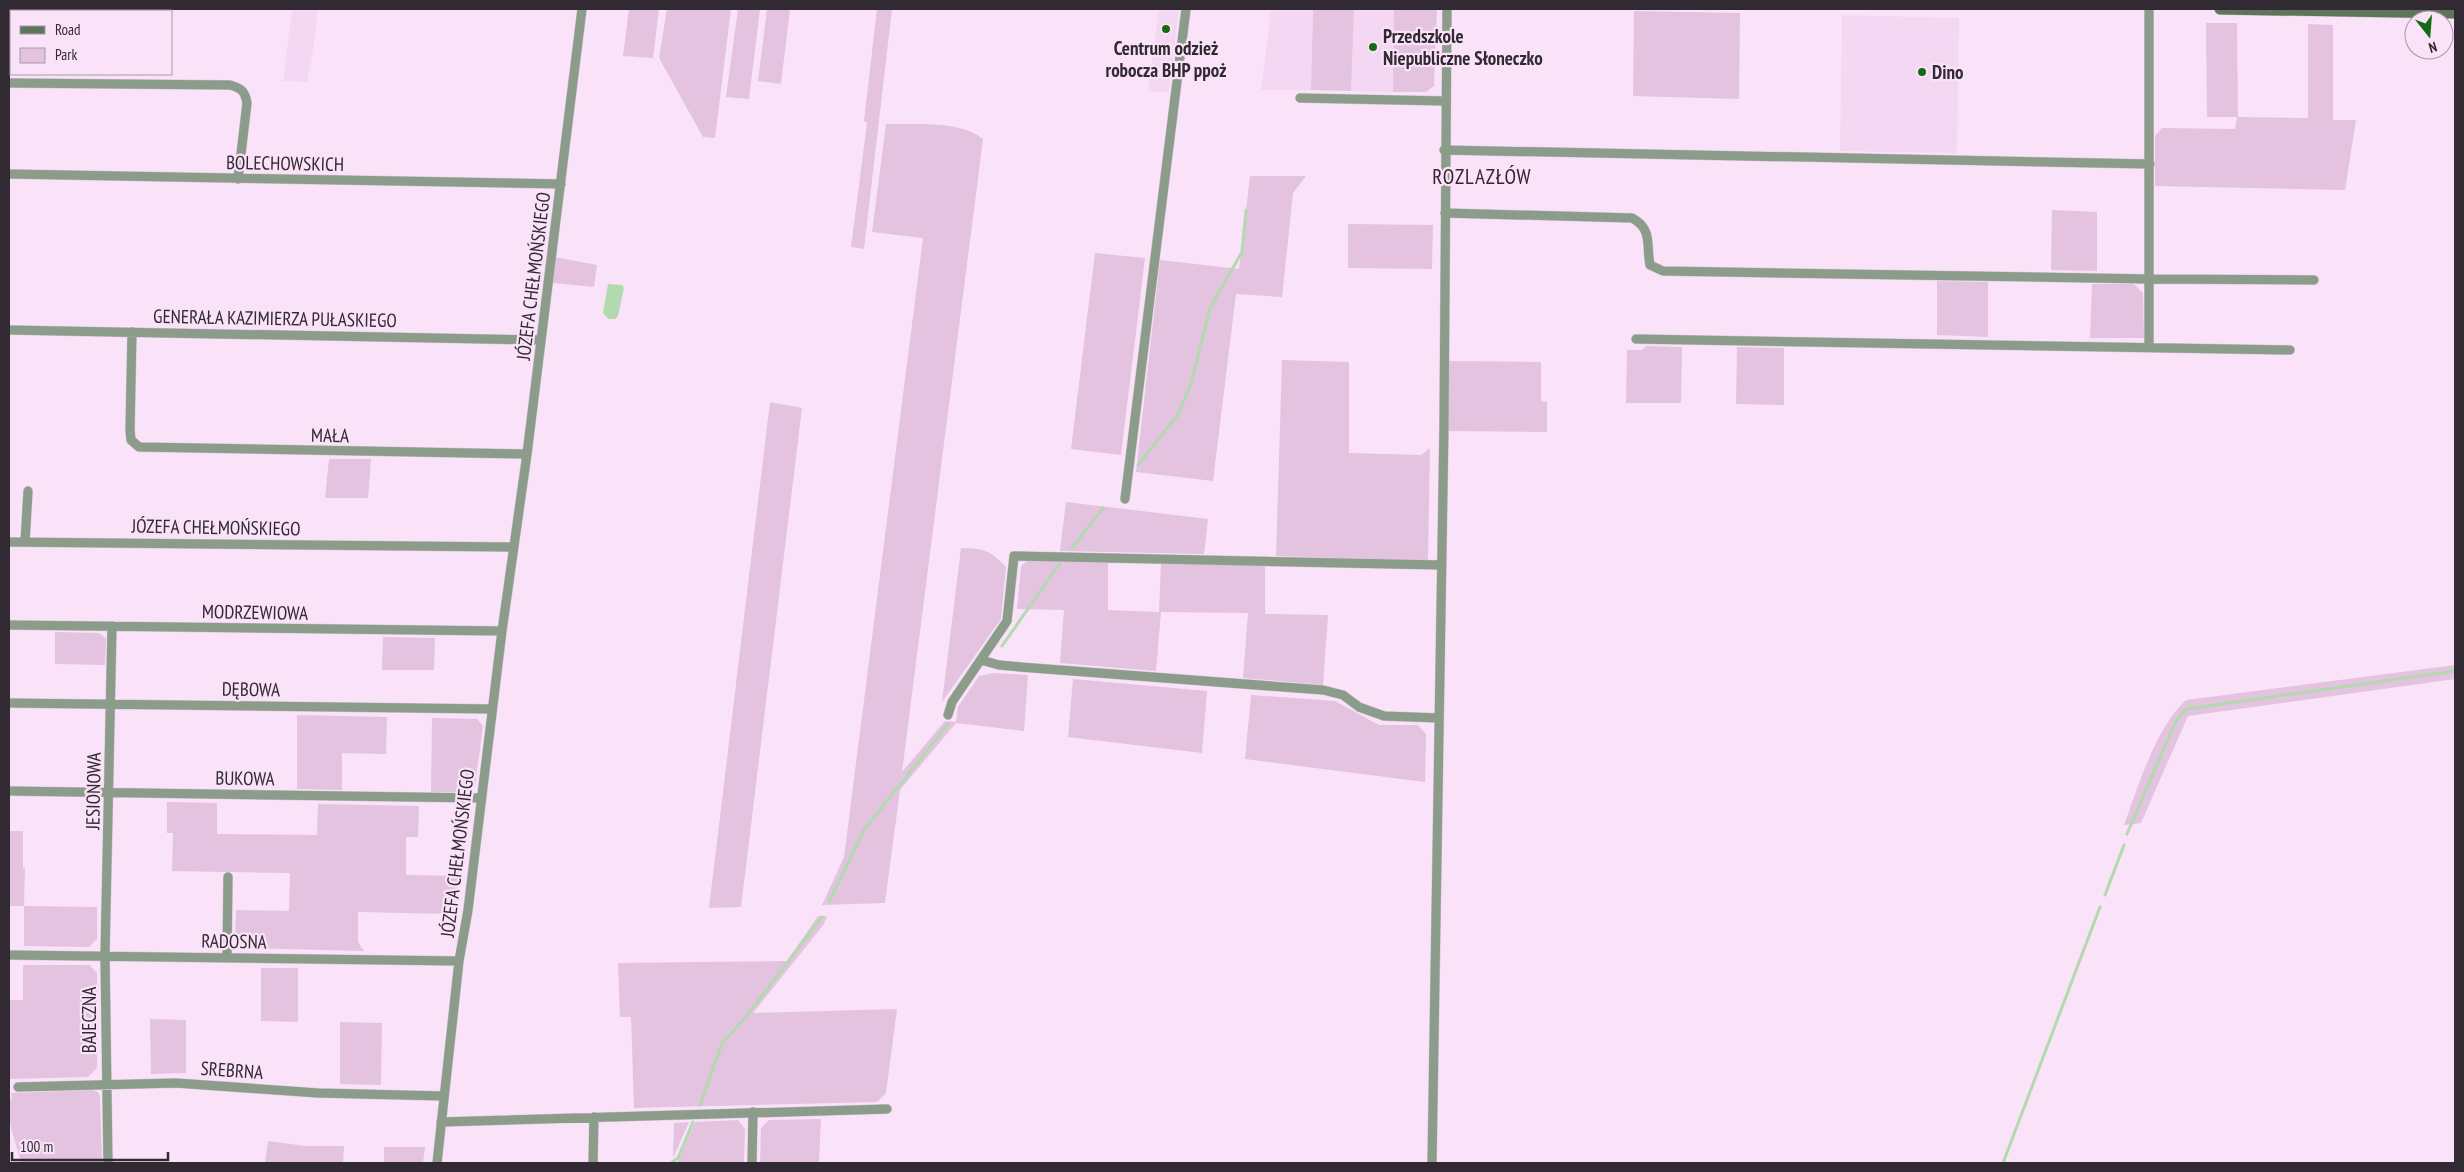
<svg xmlns="http://www.w3.org/2000/svg" width="2464" height="1172" font-family="'PT Sans Narrow',sans-serif">
<style>
.built{fill:#f4d7f2}
.green{fill:#e3c3e0}
.water{fill:#b3d9af}
.lines{fill:none;stroke-linecap:round;stroke-linejoin:round}
.stream{stroke:#b3d9af;stroke-width:3}
.street-casing{stroke:#d6c2d4;stroke-width:10}
.secondary-casing{stroke:#d6c2d4;stroke-width:12}
.street{stroke:#8c9c8a;stroke-width:9}
.secondary{stroke:#5e755c;stroke-width:11}
.poi-dot{fill:#156b13;stroke:#fae3f8;stroke-width:2}
.labels{text-anchor:middle;dominant-baseline:central;stroke-width:4.5;stroke-linejoin:round;paint-order:stroke}
.poi-label{font-size:19px;font-weight:bold;fill:#322a32;stroke:#fae3f8;text-anchor:start}
.street-label{font-size:19px;fill:#322a32;stroke:#fae3f8}
.quarter-label{font-size:21px;letter-spacing:1px;fill:#342433;stroke:#fae3f8}
</style>
<rect width="100%" height="100%" fill="#fae3f8"/>
<!-- built -->
<path class="built" d="M292 9H318L313 51 307 82 283 81Z
M1159 9H1179L1169 93 1148 91Z
M1271 9H1313L1311 90H1261Z
M1354 9H1394L1393 92 1351 91Z
M1842 15 1959 18 1957 153 1840 151Z"/>
<!-- green -->
<path class="green" d="M629 9H659L653 58 623 56Z
M667 9H731L715 138 703 137 659 58Z
M738 9H760L749 99 726 97Z
M767 9H790L781 84 758 81Z
M877 9H892L864 249 851 247 867 123 864 121Z
M1313 9H1354L1351 91 1311 90Z
M1394 9H1437L1434 86 1426 92H1393Z
M1634 11 1740 13 1739 99 1633 96Z
M2206 23H2237L2238 117 2308 118V24L2333 25V120H2356L2345 190 2155 186V136L2162 128 2235 129 2237 117H2207Z
M886 124C916 125 959 120 983 139L902 772 945 721 956 722 958 707 979 676 994 673 1028 675 1024 731 956 723 900 790 885 903 822 905 844 857 923 238 872 232Z
M1250 176H1306L1293 193 1282 297 1236 294 1213 481 1136 472 1160 260 1239 269Z
M2052 210 2097 212V271L2051 270Z
M1348 224 1433 225 1432 269 1348 268Z
M1095 253 1145 258 1121 455 1071 449Z
M555 257 597 265 594 287 552 283Z
M1937 281 1988 282V337L1937 335Z
M2092 284H2134L2143 293 2144 338H2090Z
M1646 346 1682 347 1681 403H1626L1627 350H1642Z
M1737 347 1784 348V405L1736 404Z
M1282 360 1349 362V453L1421 455 1430 448 1428 561 1276 556Z
M1448 361 1541 362V401L1547 402V432L1448 431Z
M770 402 802 408 741 907 709 908Z
M329 459H371L368 498H325Z
M1066 502 1208 519 1204 554 1060 551Z
M961 548C984 549 989 549 1006 567L1001 619 942 702Z
M1031 558 1108 560V610L1159 612 1161 562 1265 564V614L1328 615 1323 685 1243 678 1248 613 1161 612 1156 671 1060 663 1064 610 1017 609 1021 566Z
M55 632 99 633 106 639 105 665 55 664Z
M383 637 435 638 434 670H382Z
M2455 665V679L2188 716 2141 823 2124 825C2138 787 2156 727 2186 700Z
M1073 679 1207 691 1202 753 1068 737Z
M1251 695 1335 701 1379 725H1418L1426 734 1425 782 1245 759Z
M297 715 387 717 386 754 342 753V790L297 789Z
M432 718 477 719 483 726 475 786 468 792H431Z
M167 802 217 803V834L317 835 318 804 419 806 418 837H406V875L460 876 453 914 358 912V942L364 951 242 948 235 941 236 910 289 911 290 873 172 871 173 833H167Z
M9 831H23V868H25L24 906 97 907V939L89 947 24 946V906H9Z
M818 916H827L824 924 753 1013 897 1009 886 1093 877 1102 634 1108 631 1017H620L618 963 787 961Z
M23 965H90L97 973V1068L88 1077 9 1079V1000H23Z
M261 968H298V1022L261 1021Z
M150 1019 186 1020V1073L151 1074Z
M340 1022 382 1023 381 1085 340 1084Z
M93 1090 98 1092 100 1097 102 1163H21L9 1120V1100L12 1099 11 1093Z
M821 1119 819 1163H760L761 1128 769 1120Z
M738 1120 745 1129 744 1163H677L695 1122Z
M689 1122 673 1158 674 1123Z
M268 1141 306 1146H344L343 1163H265Z
M384 1147H425L423 1163H384Z"/>
<!-- water -->
<path class="water" d="M608 284 622 285 624 288 618 316 615 319H608L603 313Z"/>
<g class="lines">
<!-- stream -->
<path class="stream" d="M1138 465 1177 416 1190 387 1210 308 1242 252 1246 210
M1072 548 1103 508
M1002 646 1060 563
M2127 834 2175 723 2186 709 2455 671
M2105 895 2124 845
M829 902 864 830 948 724
M700 1105 722 1043 745 1018 822 917
M671 1163 678 1158 693 1122
M2003 1163 2100 907"/>
<!-- street casing -->
<g class="street-casing">
<path id="street" d="M2149 9V347
M9 83 230 85C241 88 245 91 247 103L238 179
M1300 98 1445 101
M1444 150 2150 164
M9 174 561 184
M1445 213 1632 218C1653 229 1646 245 1650 265L1663 271 2149 279 2314 280
M9 330 540 340
M132 332 130 430 131 440 139 447 527 454
M1636 339 2290 350
M1125 499 1186 9
M9 542 513 547
M25 542 28 491
M9 625 502 631
M981 660 999 665 1020 667 1323 690 1343 695 1359 707 1384 716 1439 718
M9 703 492 709
M948 715 952 702 1007 621 1014 556 1441 565
M9 791 481 798
M9 955 459 961
M227 957 228 877
M18 1087 176 1083 318 1093 443 1096
M441 1122 887 1109
M108 1163 105 956 112 626
M437 1163 459 961 468 910 502 631 527 454 582 9
M593 1163 594 1117
M752 1163 753 1112
M1432 1163 1444 425 1447 9"/>
</g>
<!-- secondary casing -->
<g class="secondary-casing">
<path id="secondary" d="M2220 9 2455 13"/>
</g>
<!-- street -->
<use href="#street" class="street"/>
<!-- secondary -->
<use href="#secondary" class="secondary"/>
</g>
<!-- markers -->
<g class="poi-dot">
<circle cx="1166" cy="29" r="5"/>
<circle cx="1373" cy="47" r="5"/>
<circle cx="1922" cy="72" r="5"/>
</g>
<g class="labels">
<!-- poi labels -->
<g class="poi-label">
<text x="1383" y="36">Przedszkole<tspan x="1383" dy="22">Niepubliczne Słoneczko</tspan></text>
<text x="1166" y="48" text-anchor="middle">Centrum odzież<tspan x="1166" dy="22">robocza BHP ppoż</tspan></text>
<text x="1932" y="72">Dino</text>
</g>
<!-- street labels -->
<g class="street-label">
<text transform="translate(285 163) rotate(1)">BOLECHOWSKICH</text>
<text transform="translate(533 276) rotate(-83)">JÓZEFA CHEŁMOŃSKIEGO</text>
<text transform="translate(275 318) rotate(1)">GENERAŁA KAZIMIERZA PUŁASKIEGO</text>
<text transform="translate(330 435) rotate(1)">MAŁA</text>
<text transform="translate(216 527) rotate(1)">JÓZEFA CHEŁMOŃSKIEGO</text>
<text transform="translate(255 612) rotate(1)">MODRZEWIOWA</text>
<text transform="translate(251 689) rotate(1)">DĘBOWA</text>
<text transform="translate(245 778) rotate(1)">BUKOWA</text>
<text transform="translate(93 791) rotate(-89)">JESIONOWA</text>
<text transform="translate(457 853) rotate(-83)">JÓZEFA CHEŁMOŃSKIEGO</text>
<text transform="translate(234 941) rotate(1)">RADOSNA</text>
<text transform="translate(89 1020) rotate(-90)">BAJECZNA</text>
<text transform="translate(232 1070) rotate(4)">SREBRNA</text>
</g>
<!-- quarter labels -->
<g class="quarter-label">
<text x="1482" y="176">ROZLAZŁÓW</text>
</g>
</g>
<!-- border -->
<rect width="2464" height="1172" fill="none" stroke="#322a32" stroke-width="20"/>
<!-- legend -->
<rect x="10" y="10" width="162" height="65" fill="#fae3f8" stroke="#aa99a9"/>
<rect x="20" y="26" width="25" height="8" fill="#5e755c" stroke="#aa99a9"/>
<text x="55" y="35" font-size="15" fill="#322a32">Road</text>
<rect x="20" y="48" width="25" height="15" fill="#e3c3e0" stroke="#aa99a9"/>
<text x="55" y="60" font-size="15" fill="#322a32">Park</text>
<!-- north arrow -->
<g transform="translate(2429 35) rotate(163)"><circle r="24" fill="#fae3f8" stroke="#aa99a9"/>
<path d="M0-4L9 19L0 12L-9 19Z" fill="#156b13"/>
<text y="-8" font-size="14" font-weight="bold" text-anchor="middle" fill="#322a32">N</text>
</g>
<!-- scale -->
<path d="M12 1152v8h156v-8" fill="none" stroke="#322a32" stroke-width="2.5"/>
<text x="20" y="1152" font-size="15" fill="#322a32" stroke="#fae3f8" stroke-width="4" paint-order="stroke">100 m</text>
</svg>
